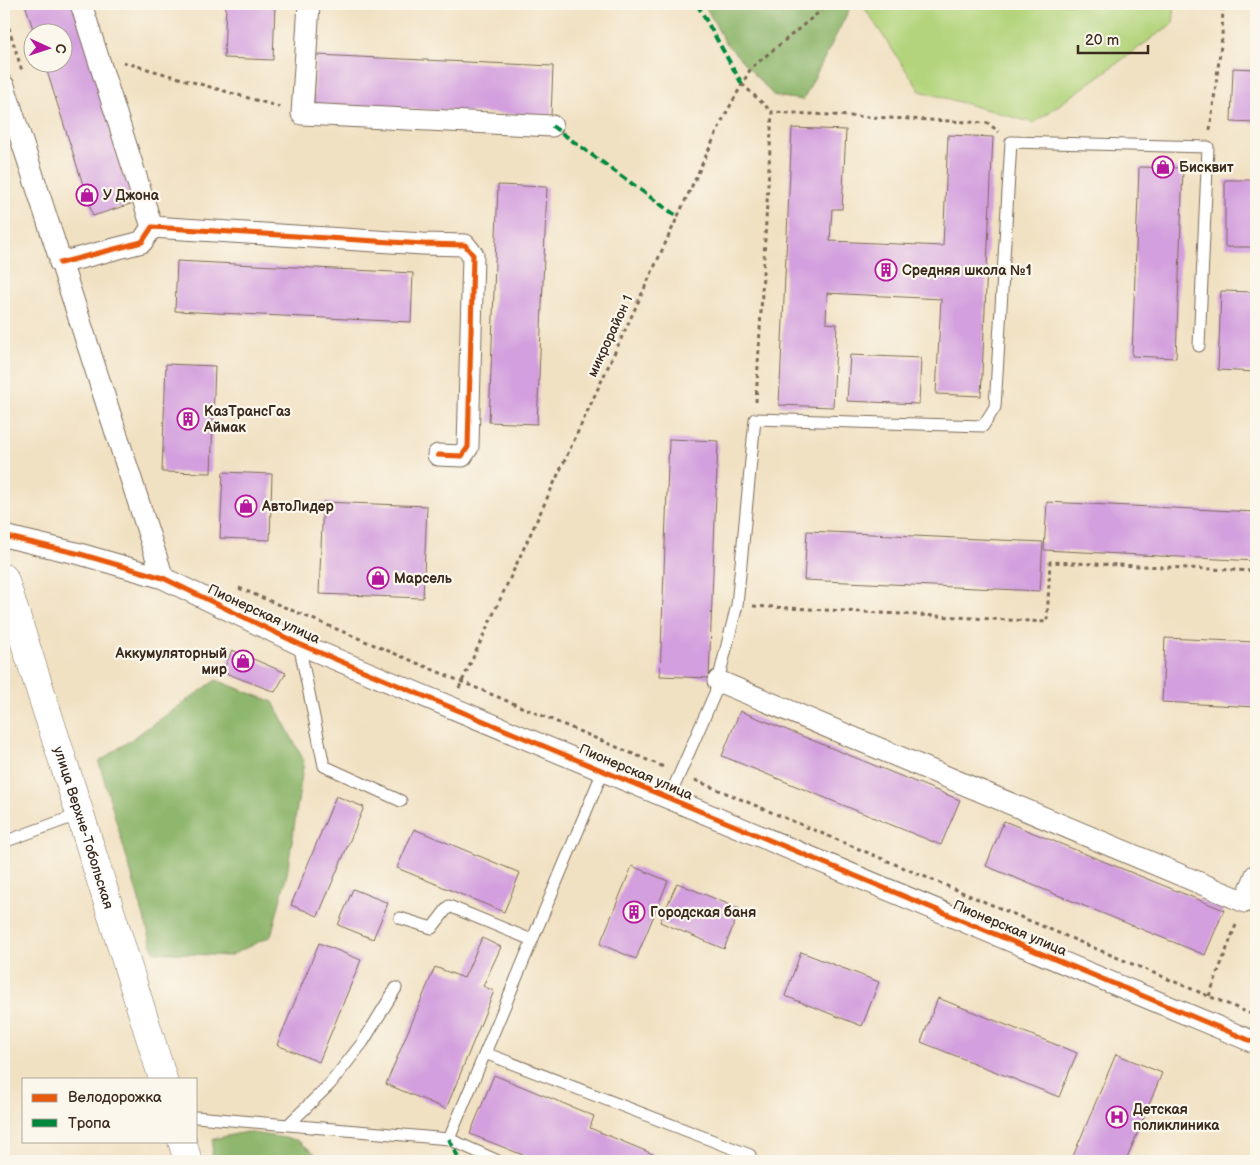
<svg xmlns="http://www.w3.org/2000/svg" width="1260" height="1165" font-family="'Balsamiq Sans',sans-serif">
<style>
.green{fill:#b3d47c;stroke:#777f4d}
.forest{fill:#8eb66c;stroke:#647045}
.building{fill:#d39fde}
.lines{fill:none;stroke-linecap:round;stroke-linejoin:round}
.service-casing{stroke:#7b6a58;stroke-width:13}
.minor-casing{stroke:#7b6a58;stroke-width:23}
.tertiary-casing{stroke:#7b6a58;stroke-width:29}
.path{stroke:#7b6a58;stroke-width:3;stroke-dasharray:4 4;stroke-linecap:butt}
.service{stroke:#fff;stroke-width:11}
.minor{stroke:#fff;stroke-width:21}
.tertiary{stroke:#fff;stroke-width:28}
.quiet{stroke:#00873e;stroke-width:4;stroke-dasharray:8 4;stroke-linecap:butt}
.cycleway-casing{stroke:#fbf7ec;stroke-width:8}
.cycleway{stroke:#e8590c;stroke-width:5}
.labels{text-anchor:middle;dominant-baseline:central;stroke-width:4.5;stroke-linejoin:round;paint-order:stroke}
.poi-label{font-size:14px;font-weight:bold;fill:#3b2a1e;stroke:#fbf7ec;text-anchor:start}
.street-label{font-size:14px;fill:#3b2a1e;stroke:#fbf7ec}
</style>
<rect width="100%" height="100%" fill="#fbf7ec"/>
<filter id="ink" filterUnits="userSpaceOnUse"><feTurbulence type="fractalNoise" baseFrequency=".02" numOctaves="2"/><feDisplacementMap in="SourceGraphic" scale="10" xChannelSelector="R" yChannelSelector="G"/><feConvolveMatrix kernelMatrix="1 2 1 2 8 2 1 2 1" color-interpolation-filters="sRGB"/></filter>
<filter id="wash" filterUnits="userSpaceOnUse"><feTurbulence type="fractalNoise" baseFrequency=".0096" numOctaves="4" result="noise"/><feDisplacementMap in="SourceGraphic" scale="20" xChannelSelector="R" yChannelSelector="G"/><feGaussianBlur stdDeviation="1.12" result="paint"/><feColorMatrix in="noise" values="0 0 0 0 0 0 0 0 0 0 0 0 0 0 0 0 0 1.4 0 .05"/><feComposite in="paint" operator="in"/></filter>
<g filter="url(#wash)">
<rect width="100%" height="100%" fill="#f1e1c3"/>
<!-- green -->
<path class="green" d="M862 4H1175L1173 23 1034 123 920 91Z"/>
<!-- forest -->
<path class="forest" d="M704 4H852L803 100 774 96 725 42Z
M216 680 273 702 304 761 287 874 271 936 229 956 154 952 99 762Z
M246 1132 297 1140 322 1159 330 1161H212L213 1139Z"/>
<g id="blocks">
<!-- building -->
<path class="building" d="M25 4H77L140 201 93 216 44 62H62V32H34Z
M226 4H275L273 60 224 58Z
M316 55 553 66 551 116 314 104Z
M1233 68 1256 69V123L1231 122Z
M792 128 846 130 842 209H832L830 241 943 246 948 135 993 137 981 396 936 394 941 299 827 293 826 323 837 324 833 407 779 405Z
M1139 167 1183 168 1176 358 1132 356Z
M1225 180H1256V247H1225Z
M498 185 547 187 537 424 489 422Z
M177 261 413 273 411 322 175 311Z
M1221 291 1256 292V372L1218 370Z
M850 355 921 358 919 404 847 401Z
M166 364 215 366 211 473 162 472Z
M669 439 718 441 709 678 660 676Z
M223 472 272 474 270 540 220 538Z
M323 502 427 506 423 598 319 594Z
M1047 502 1256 512V561L1044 550Z
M807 531 1043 542 1040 591 804 580Z
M1165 638 1256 642V707L1162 702Z
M232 650 286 673 275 692 223 672Z
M740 711 960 800 941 845 722 756Z
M336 796 364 807 318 916 291 905Z
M1004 821 1224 910 1205 955 986 866Z
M414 829 520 873 504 912 397 868Z
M632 866 668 881 636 959 600 944Z
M677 883 740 909 724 949 660 922Z
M353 889 388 903 373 939 338 925Z
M482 938 501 947 483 986 494 991 446 1109 386 1084 435 967 464 978Z
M319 943 361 960 319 1062 277 1045Z
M801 952 879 982 862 1026 785 996Z
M938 998 1077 1053 1059 1097 921 1042Z
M1116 1054 1162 1073 1126 1161H1071Z
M494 1075 594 1116 590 1128 670 1161H538L470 1134Z"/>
</g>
</g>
<g filter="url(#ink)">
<use href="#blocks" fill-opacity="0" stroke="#7b6a58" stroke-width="1"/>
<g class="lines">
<!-- service casing -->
<g class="service-casing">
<path id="service" d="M299 644 324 766 401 801
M669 798 715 693 737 605 755 419 983 426 995 407 1011 142 1208 147 1199 346
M4 842 80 814
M400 918 432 928 449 906 532 940
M485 1053 750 1155
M196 1117 449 1139 603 771
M288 1125 330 1084 363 1042 396 988
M449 1139 498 1161"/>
</g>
<!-- minor casing -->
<g class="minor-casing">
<path id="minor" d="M81 4 152 227
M309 4 302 114 552 126
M4 86 163 578
M60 263 142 242 152 227 423 244 465 245 473 255 468 447 462 456 438 455
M4 536 80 554 163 578 299 644 1256 1043
M718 681 1245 902 1256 875"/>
</g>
<!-- tertiary casing -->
<g class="tertiary-casing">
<g id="tertiary">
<path id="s1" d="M4 578 80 814 163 1079"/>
<path d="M182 1141 188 1161"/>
</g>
</g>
<!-- path -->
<path class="path" d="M4 12 22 71
M123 62 280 107
M742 84 772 112
M1210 130 1222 37 1223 4
M756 402 772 112 988 123 999 132
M239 588 664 767
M753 606 1047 622 1050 562 1256 571
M459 688 723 119 751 68 829 4
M695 780 1256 1016
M1209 996 1237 922"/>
<!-- service -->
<use href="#service" class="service"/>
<!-- minor -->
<use href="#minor" class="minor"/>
<!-- tertiary -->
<use href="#tertiary" class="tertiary"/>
<!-- quiet -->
<path class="quiet" d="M697 4 742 84
M552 126 678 217
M449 1139 460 1161"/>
<!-- cycleway casing -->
<g class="cycleway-casing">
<path id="cycleway" d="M60 263 142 242 152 227 423 244 465 245 473 255 468 447 462 456 438 455
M4 536 80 554 163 578 299 644 1256 1043"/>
</g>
<!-- cycleway -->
<use href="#cycleway" class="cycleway"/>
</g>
</g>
<!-- icons -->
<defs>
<g id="shop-ring" transform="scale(1.125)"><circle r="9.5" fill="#fbf7ec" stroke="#b5179e" stroke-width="1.5"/><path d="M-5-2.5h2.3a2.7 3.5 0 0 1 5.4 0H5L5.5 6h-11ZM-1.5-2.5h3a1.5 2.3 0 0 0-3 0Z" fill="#b5179e"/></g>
<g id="building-ring" transform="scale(1.125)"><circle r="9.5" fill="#fbf7ec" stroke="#b5179e" stroke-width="1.5"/><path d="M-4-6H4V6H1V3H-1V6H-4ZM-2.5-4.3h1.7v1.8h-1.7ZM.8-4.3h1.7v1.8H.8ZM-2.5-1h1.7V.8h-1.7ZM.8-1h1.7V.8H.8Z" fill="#b5179e"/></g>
<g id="hospital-ring" transform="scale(1.125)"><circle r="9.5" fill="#fbf7ec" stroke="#b5179e" stroke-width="1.5"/><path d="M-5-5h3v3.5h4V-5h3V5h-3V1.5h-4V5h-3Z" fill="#b5179e"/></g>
</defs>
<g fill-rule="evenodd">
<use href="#shop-ring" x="1163" y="167"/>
<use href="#shop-ring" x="87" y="195"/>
<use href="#building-ring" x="886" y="270"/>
<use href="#building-ring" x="188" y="419"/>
<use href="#shop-ring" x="246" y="506"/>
<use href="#shop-ring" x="378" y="578"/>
<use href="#shop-ring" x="243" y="661"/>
<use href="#building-ring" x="634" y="912"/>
<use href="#hospital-ring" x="1117" y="1117"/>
</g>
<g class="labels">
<!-- poi labels -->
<g class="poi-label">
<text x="1179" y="167">Бисквит</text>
<text x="103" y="195">У Джона</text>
<text x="902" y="270">Средняя школа №1</text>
<text x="204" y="411">КазТрансГаз<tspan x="204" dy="16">Аймак</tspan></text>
<text x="262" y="506">АвтоЛидер</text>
<text x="394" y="578">Марсель</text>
<text x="227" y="653" text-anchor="end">Аккумуляторный<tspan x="227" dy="16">мир</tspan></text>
<text x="650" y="912">Городская баня</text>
<text x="1133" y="1109">Детская<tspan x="1133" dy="16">поликлиника</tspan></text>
</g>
<!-- street labels -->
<g class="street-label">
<text transform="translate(610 336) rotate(-65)">микрорайон 1</text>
<text transform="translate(264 614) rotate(25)">Пионерская улица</text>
<text transform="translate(636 772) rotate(23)">Пионерская улица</text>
<text stroke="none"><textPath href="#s1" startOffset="262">улица Верхне-Тобольская</textPath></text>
<text transform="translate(1010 928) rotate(23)">Пионерская улица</text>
</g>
</g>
<!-- margin -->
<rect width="1260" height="1165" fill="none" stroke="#fbf7ec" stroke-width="20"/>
<!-- legend -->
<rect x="22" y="1078" width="175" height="65" fill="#fbf7ec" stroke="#aea59a"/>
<rect x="32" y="1094" width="25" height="8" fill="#e8590c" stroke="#aea59a"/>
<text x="68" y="1102" font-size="15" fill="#3b2a1e">Велодорожка</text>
<rect x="32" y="1119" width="25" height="8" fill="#00873e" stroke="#aea59a"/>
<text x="68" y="1128" font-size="15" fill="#3b2a1e">Тропа</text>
<!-- north arrow -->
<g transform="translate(48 48) rotate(93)"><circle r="24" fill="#fbf7ec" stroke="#aea59a"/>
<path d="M0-4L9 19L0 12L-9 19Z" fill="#b5179e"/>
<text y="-8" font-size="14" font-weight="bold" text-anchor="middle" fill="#3b2a1e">С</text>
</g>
<!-- scale -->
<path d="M1078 45v8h70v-8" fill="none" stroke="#3b2a1e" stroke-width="2.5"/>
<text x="1085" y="45" font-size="15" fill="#3b2a1e" stroke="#fbf7ec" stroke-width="4" paint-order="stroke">20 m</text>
</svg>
